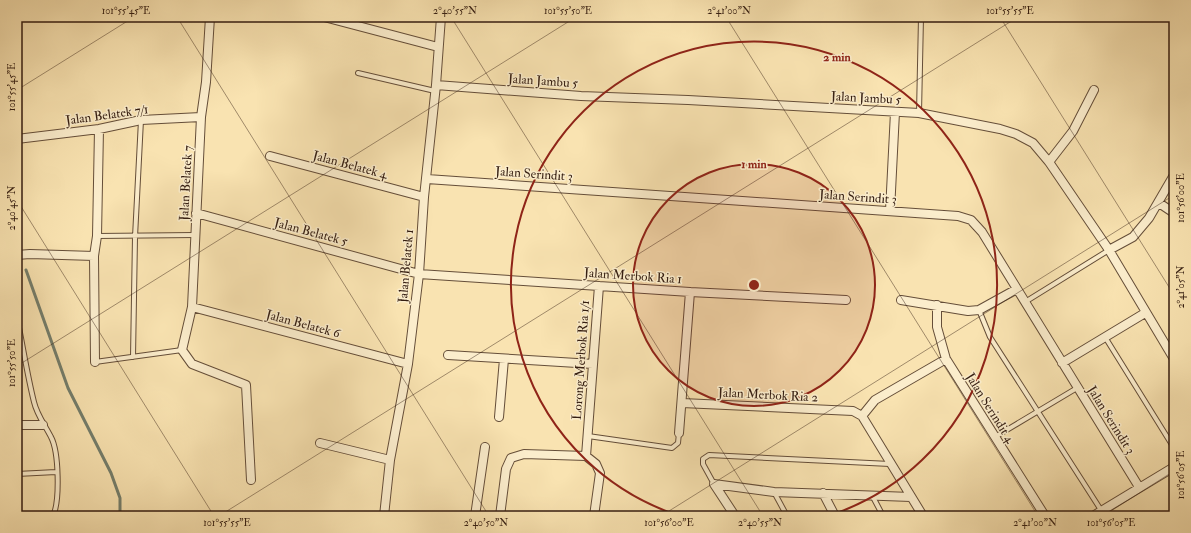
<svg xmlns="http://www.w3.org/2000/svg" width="1191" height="533" font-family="'IM FELL Double Pica',serif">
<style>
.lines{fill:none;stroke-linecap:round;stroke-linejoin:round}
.stream{stroke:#747e6c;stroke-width:3}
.service-casing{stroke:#654e39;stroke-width:6}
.minor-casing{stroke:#654e39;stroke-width:10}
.service{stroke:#fbedcc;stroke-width:4}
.minor{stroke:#fbedcc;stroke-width:8}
.ticks{fill:none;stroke:#341d11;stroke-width:1;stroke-opacity:0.45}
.ring{fill:none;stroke:#8f2418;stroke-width:2}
.labels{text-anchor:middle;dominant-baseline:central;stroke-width:3;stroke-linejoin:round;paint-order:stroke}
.street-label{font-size:13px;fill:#341d11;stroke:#fbedcc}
.centre{fill:#8f2418;stroke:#fbedcc;stroke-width:2}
.ring-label{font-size:12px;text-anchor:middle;font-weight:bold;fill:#8f2418;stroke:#fbedcc;stroke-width:3;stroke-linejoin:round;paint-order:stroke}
.neatline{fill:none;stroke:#341d11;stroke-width:1.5}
.ticks-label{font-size:10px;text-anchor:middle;fill:#341d11}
</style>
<rect width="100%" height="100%" fill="#f9e3b1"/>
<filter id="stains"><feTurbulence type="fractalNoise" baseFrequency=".005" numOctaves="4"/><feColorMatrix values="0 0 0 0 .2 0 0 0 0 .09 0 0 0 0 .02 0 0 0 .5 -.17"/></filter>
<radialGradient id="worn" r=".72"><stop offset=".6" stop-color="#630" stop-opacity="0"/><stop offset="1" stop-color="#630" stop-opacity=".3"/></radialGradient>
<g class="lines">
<!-- stream -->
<path class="stream" d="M26 270 68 388 111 473 120 498V516"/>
<!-- service casing -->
<g class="service-casing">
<path id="service" d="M358 73 435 91
M919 113 921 17
M97 236 195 235
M1025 302 1109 250
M979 310 990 337 1101 510
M17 318C23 346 27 374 34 402 37 415 45 425 51 437 59 452 60 501 53 516
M1105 337 1174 448
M133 357 135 237 141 120
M95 362 182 350
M588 436 672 448 678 443 679 433
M995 437 1077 388
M17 474 56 472
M714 484 703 464V459L709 455 890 464
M774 492 787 516
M873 497 883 516"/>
</g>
<!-- minor casing -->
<g class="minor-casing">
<path id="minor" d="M210 17 206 82 201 117 192 307 182 350 192 364 246 385 251 480
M324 17 438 47
M436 85 581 96 688 100 919 113 1000 129 1016 134 1033 143 1049 162 1109 250 1174 359
M17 139 99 129 141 120 201 117
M270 156 424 197
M1049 162 1073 131 1094 90
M427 179 958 216 971 220 982 232 1139 487
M1159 203 1174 213
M890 211 895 112
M196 213 419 274 690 292 846 300
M1109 250 1133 237 1149 218 1174 175
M17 255 30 254 94 256
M901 300 968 311 979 310 1017 289
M937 305V327L946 359 1045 516
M192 307 408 364
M448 355 593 364
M95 362 94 256 97 236 99 129
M1062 363 1145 313
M682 403 853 411 862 416 923 516
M862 416 875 400 946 359
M499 417 504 359
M17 425H43
M679 433 690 292
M320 443 390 460
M586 456 599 286
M823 493 835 516
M384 516 390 460 408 364 419 274 424 197 436 85 441 17
M475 516 485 447
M500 516 506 469 511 458 524 454 586 456 596 464 600 473 594 516
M735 516 714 484 774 492 911 497
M1093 516 1174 467"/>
</g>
<!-- service -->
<use href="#service" class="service"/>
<!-- minor -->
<use href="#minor" class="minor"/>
</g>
<!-- ticks -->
<path class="ticks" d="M177 17 489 516M451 17 763 516M726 17 1038 516M1000 17 1174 295M17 90 134 17M17 200 214 516M17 366 576 17M219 516 1018 17M661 516 1174 195M1103 516 1174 471"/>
<!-- distance rings -->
<circle cx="754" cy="285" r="121" fill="#8f2418" fill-opacity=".12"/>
<g class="ring">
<circle cx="754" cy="285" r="121"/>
<path d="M677 515A243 243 0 1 1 831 515"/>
</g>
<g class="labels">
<!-- street labels -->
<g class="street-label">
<text transform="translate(543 81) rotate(4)">Jalan Jambu 5</text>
<text transform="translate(866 98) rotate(3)">Jalan Jambu 5</text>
<text transform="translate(107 115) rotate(-8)">Jalan Belatek 7/1</text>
<text transform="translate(350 165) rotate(15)">Jalan Belatek 4</text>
<text transform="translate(534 174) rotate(4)">Jalan Serindit 3</text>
<text transform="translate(186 183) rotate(-87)">Jalan Belatek 7</text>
<text transform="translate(858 197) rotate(4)">Jalan Serindit 3</text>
<text transform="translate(311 232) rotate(15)">Jalan Belatek 5</text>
<text transform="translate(406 266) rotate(-85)">Jalan Belatek 1</text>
<text transform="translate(633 276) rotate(4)">Jalan Merbok Ria 1</text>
<text transform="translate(303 324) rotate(15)">Jalan Belatek 6</text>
<text transform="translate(581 360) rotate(-86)">Lorong Merbok Ria 1/1</text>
<text transform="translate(768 395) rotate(3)">Jalan Merbok Ria 2</text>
<text transform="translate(990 408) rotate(58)">Jalan Serindit 4</text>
<text transform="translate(1111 420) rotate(58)">Jalan Serindit 3</text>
</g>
</g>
<circle cx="754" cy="285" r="6" class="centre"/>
<g class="ring-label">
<text x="837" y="61">2 min</text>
<text x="754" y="168">1 min</text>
</g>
<!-- margin -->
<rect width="1191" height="533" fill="none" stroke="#f9e3b1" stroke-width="44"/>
<rect x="22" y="22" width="1147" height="489" class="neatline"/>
<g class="ticks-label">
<text x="126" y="14">101°55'45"E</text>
<text x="455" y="14">2°40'55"N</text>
<text x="568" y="14">101°55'50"E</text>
<text x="729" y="14">2°41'00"N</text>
<text x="1010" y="14">101°55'55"E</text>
<text transform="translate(11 87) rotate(-90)" y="4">101°55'45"E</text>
<text transform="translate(1180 198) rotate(-90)" y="4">101°56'00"E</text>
<text transform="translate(11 208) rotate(-90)" y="4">2°40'45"N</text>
<text transform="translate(1180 287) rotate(-90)" y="4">2°41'05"N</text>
<text transform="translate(11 363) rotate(-90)" y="4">101°55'50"E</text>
<text transform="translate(1180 475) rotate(-90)" y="4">101°56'05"E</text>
<text x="227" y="526">101°55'55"E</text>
<text x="486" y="526">2°40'50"N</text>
<text x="669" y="526">101°56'00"E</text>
<text x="760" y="526">2°40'55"N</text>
<text x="1035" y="526">2°41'00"N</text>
<text x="1111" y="526">101°56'05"E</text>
</g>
<rect width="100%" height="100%" filter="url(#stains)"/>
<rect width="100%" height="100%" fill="url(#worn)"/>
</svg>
